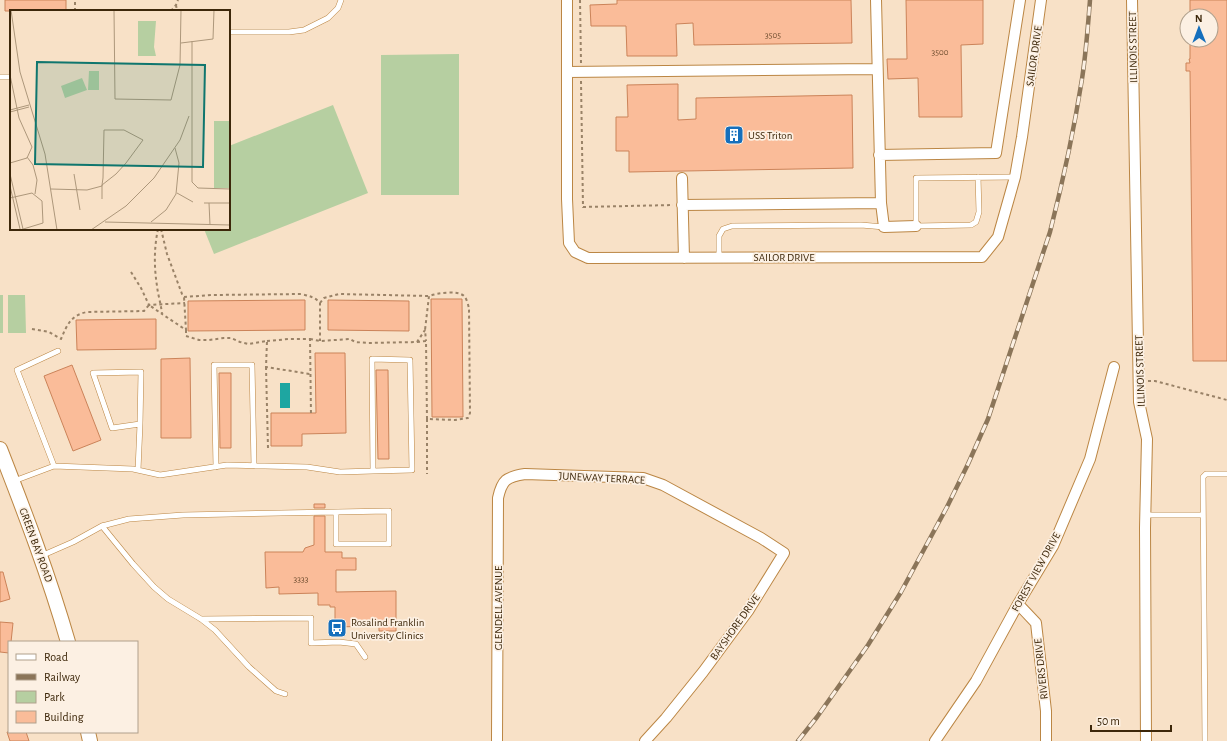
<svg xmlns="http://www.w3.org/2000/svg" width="1227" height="741" font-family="'Alegreya Sans',sans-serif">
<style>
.green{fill:#b6cfa1}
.water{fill:#1ea6a1}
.building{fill:#fabc99;stroke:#cb8359}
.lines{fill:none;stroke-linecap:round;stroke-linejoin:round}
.lane-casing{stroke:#bb8644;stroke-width:6}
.street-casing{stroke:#bb8644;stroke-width:12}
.secondary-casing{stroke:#bb8644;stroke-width:16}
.path{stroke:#998267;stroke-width:2;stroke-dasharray:3 3;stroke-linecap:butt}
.lane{stroke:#fff;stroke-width:5}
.street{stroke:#fff;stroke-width:10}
.secondary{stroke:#fff;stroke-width:14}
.rail-casing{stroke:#8b7559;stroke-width:4.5}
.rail{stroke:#fcf0e3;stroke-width:3;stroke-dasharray:9;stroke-linecap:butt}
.labels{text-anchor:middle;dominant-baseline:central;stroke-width:3.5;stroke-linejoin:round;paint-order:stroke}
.number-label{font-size:9px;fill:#6c4c2e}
.street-label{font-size:11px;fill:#3d270a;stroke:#fcf0e3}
.poi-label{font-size:11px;fill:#3d270a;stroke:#fcf0e3;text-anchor:start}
.inset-road{fill:none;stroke:#ad977b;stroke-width:1}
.view{fill:#0f766e;fill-opacity:0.15;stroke:#0f766e;stroke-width:2}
.inset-edge{fill:none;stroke:#3d270a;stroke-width:2}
</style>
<rect width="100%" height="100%" fill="#f8e1c7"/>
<!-- green -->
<path class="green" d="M459 54V195H381V55Z
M333 105 368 193 214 254 204 229H229V146Z
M0 295H3V333H0Z
M8 295H25L26 333H8Z"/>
<!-- water -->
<path class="water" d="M280 383H290V408H280Z"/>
<!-- building -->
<path class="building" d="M5 0H66V11H5Z
M617 0H851L852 43 694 45 693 23 676 24 677 56H627L626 26H591L590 5 617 4Z
M906 0H983V44L961 45 962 117H919L918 78 888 79 887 59H907Z
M1190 0H1227V361H1193L1190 71H1186V63H1190L1189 59H1190V40H1211V16H1190Z
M678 84V120L696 119V98L852 95 853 168 629 172V151H616V117H628L627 85Z
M431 299H462L463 417H432Z
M305 300V330L188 331V301Z
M328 300 409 301V331L328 330Z
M156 319V349L77 350 76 320Z
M315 353H345L346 433 302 434V446H271V413H316Z
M190 358 191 438H161V359Z
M72 365 101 440 73 451 44 376Z
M376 370H388L389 459H378Z
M219 373H231V448H220Z
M314 504H325V508H314Z
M314 516H325V552H342V558H356V570H336V592L396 591V631H379V626L335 627V607H330V605H318V593L279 594V587L266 588 265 552H303L305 548 314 545Z
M0 572H3L10 599 0 602Z
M0 622 13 623 11 642H9V653L0 652Z
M7 732H26L29 741H10Z"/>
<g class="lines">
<!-- lane casing -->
<g class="lane-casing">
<path id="lane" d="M229 32H289L304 30 328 18 338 8 341 0
M0 77H11
M978 177 979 212 976 222 971 225 916 226V178L1015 177
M719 257V236L723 229 732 226 861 225 884 227
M372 359 410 360 412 470 373 471Z
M141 372 140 424 112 428 93 373Z
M54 466 17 370 58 351
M216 467 214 365H252L254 466
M138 470 140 424
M14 481 54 466 133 469 160 475 227 465 307 467 340 472 373 471
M1145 515H1203
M102 526 133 564 154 587 168 599 201 619 215 630 249 667 276 691 285 694
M41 556 73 542 102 526 129 519 183 515 389 511V544H336V512
M201 619 311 618V643L339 642 356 644 365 657
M1205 741 1203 477 1206 474H1227"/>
</g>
<!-- street casing -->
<g class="street-casing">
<path id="street" d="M567 0V199L569 243 575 252 588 258 982 257 998 237 1015 177 1022 137 1041 0
M876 0 881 203 884 227 916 226
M1132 0 1139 402 1147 439 1145 528 1146 741
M567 72 877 69
M879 155 996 153 1020 0
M682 178 684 258
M682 205 881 203
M1018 604 1036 623 1046 711V741
M497 741 498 498C502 480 506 477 525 474L643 478 663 485 761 538 784 553 748 611 703 672 666 718 645 741
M935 741 976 681 1018 604 1053 546 1090 459 1114 367"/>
</g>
<!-- secondary casing -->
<g class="secondary-casing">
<path id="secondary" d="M0 449C25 513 49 576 68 642
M88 732 90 741"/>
</g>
<!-- path -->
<path class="path" d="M580 0 581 63
M176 5 177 11
M75 11V0
M171 11 176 5 178 0
M581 81 583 207 673 205
M158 229C154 248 154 267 157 286 158 295 161 304 162 314L186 330 184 297
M161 229 167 254 182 294 184 297 212 295 301 294C309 296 315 297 320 303V341
M131 272 141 288 149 305 185 303
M320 303 324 298 339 294 429 296
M32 329 49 332 61 339C67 325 71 315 87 312L144 311 149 305 162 314
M186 330V336L199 340H209L224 338H231L240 342 248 344 267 341 266 367 310 374
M310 339 320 341 350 339 355 342 368 343 417 342 425 330 426 341
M267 341 289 339H310L311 415
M417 342 426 341 427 419 455 420 468 418 470 413 469 308C468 305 467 299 464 296 458 290 437 293 429 296L425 330
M266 367 268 448
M1148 381H1155L1227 400
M427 419V474"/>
<!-- lane -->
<use href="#lane" class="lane"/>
<!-- street -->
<use href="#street" class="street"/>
<!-- secondary -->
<use href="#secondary" class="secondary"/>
<!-- rail casing -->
<g class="rail-casing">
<path id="rail" d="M798 741 817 717 868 645 901 592 947 507 968 464 988 419 1050 232C1063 181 1074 130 1082 79 1086 53 1088 26 1090 0"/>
</g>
<!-- rail -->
<use href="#rail" class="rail"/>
</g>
<!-- icons -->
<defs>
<g id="building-square" transform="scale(1)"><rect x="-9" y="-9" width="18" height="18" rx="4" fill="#156fbc" stroke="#fcf0e3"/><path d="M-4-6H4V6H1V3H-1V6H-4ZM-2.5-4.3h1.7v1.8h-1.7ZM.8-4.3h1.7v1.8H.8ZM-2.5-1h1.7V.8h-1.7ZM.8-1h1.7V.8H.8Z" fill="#fff"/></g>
<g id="bus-square" transform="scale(1)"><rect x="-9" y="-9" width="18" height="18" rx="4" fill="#156fbc" stroke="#fcf0e3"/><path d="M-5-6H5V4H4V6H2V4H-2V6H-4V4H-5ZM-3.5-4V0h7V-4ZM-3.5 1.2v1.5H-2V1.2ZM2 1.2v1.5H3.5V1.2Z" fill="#fff"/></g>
</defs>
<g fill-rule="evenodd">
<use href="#building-square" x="734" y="135"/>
<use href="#bus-square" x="337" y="628"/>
</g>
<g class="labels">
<!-- number labels -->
<g class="number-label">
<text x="773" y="35">3505</text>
<text x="940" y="52">3500</text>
<text x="301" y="579">3333</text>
</g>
<!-- street labels -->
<g class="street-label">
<text transform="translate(1133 47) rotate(-91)">ILLINOIS STREET</text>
<text transform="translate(1034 56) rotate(-82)">SAILOR DRIVE</text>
<text x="784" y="257">SAILOR DRIVE</text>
<text transform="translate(1140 371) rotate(-92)">ILLINOIS STREET</text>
<text transform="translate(602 478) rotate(3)">JUNEWAY TERRACE</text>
<text transform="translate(36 545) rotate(70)">GREEN BAY ROAD</text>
<text transform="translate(1036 572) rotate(-61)">FOREST VIEW DRIVE</text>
<text transform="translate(498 608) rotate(-90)">GLENDELL AVENUE</text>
<text transform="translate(735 627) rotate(-55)">BAYSHORE DRIVE</text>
<text transform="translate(1041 669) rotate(-96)">RIVERS DRIVE</text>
</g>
<!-- poi labels -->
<g class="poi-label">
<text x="748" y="135">USS Triton</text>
<text x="351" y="622">Rosalind Franklin<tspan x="351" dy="13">University Clinics</tspan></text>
</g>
</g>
<!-- overview -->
<g transform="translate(10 10)">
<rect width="220" height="220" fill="#f8e1c7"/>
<path d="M128 11H146L144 37 146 46H128ZM79 61H89V80H78ZM72 68 77 80 55 88 51 76ZM204 111H220V178H204Z" fill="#b6cfa1"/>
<path class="inset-road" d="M1 0 10 62 35 144 47 220M104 0 105 89 161 90 170 55 171 0M182 31V172L188 178 220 179M171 33 203 29 204 0M0 65 9 108 22 137 17 148 0 153M0 100 19 95M0 102 19 97M17 147 23 155 27 170 25 184M0 164 13 219M64 164 70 200M0 176 10 219M41 179 77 180 92 176V175L106 164 116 153 133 130 114 120H94L93 168 92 175V189M167 183 183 192M0 188 22 183 32 191 33 213 10 220M194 193H220M199 193 200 215M95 212 220 215M141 212 156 200 166 184 169 153 165 138M81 220 116 196 144 168 170 130 179 106"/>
<path class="view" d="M27 52 195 55 193 157 25 154Z"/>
<rect width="220" height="220" class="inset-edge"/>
</g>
<!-- legend -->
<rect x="8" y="641" width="130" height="92" fill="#fcf0e3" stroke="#b0a08c"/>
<rect x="16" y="654" width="20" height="6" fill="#ffffff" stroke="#b0a08c"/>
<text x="44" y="661" font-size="12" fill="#3d270a">Road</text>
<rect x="16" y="674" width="20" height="6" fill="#8b7559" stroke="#b0a08c"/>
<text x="44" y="681" font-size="12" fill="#3d270a">Railway</text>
<rect x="16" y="691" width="20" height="12" fill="#b6cfa1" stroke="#b0a08c"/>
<text x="44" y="701" font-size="12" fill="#3d270a">Park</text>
<rect x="16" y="711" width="20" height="12" fill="#fabc99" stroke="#b0a08c"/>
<text x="44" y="721" font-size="12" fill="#3d270a">Building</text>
<!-- north arrow -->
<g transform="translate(1199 28) rotate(359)"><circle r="19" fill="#fcf0e3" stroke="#b0a08c"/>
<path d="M0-3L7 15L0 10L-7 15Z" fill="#156fbc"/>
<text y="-6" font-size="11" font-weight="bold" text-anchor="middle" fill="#3d270a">N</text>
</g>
<!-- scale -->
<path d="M1091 725v6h80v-6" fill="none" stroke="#3d270a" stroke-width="2"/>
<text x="1097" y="725" font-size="12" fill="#3d270a" stroke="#fcf0e3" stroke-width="3" paint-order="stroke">50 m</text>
</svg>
